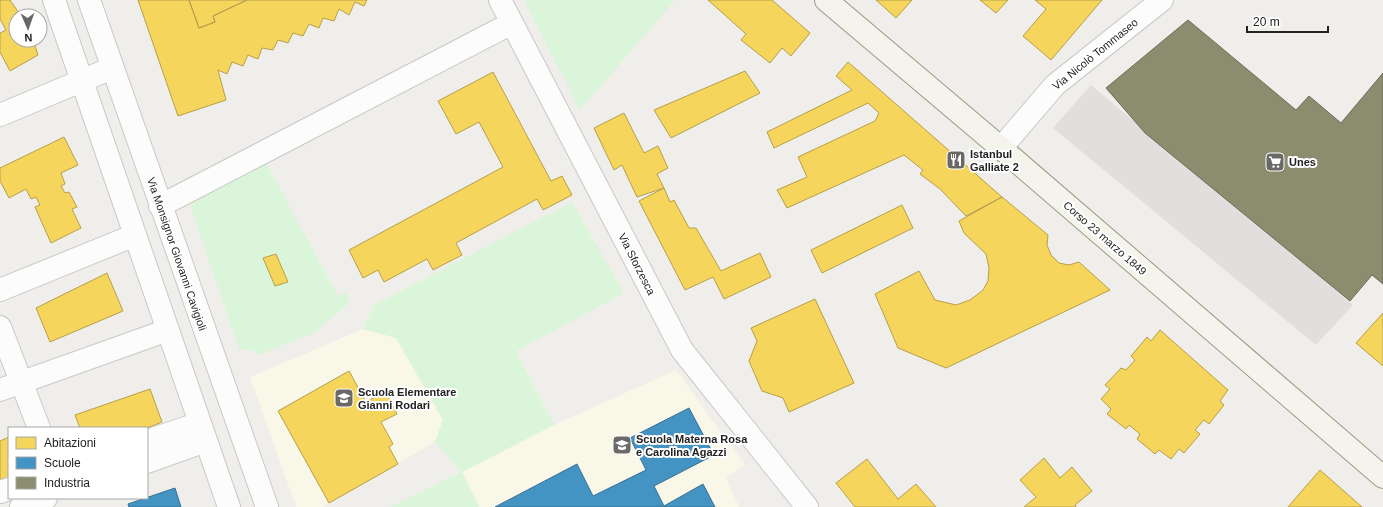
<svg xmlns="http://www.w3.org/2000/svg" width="1383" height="507" font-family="Helvetica,sans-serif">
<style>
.education{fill:#f8f7e8}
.park{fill:#daf5da}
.parking{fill:#e0dfde}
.homes{fill:#f6d55c;stroke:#b69f4b}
.schools{fill:#4393c3;stroke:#397193}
.industry{fill:#8c8c6e;stroke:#6c6c57}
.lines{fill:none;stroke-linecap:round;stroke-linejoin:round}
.street-casing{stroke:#c9c8c7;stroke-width:24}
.secondary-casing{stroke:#999a82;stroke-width:24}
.street{stroke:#fdfcfc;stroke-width:22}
.secondary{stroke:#f4f4ed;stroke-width:22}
.labels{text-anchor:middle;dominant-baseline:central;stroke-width:4;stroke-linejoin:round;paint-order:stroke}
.street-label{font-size:11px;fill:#222;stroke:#fff}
.poi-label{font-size:11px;font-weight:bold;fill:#222;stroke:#fff;text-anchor:start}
</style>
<rect width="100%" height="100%" fill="#f0eeeb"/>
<!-- education -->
<path class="education" d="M363 329 396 338 443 420 435 442 323 507H296L250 377Z
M676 370 745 465 726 477 739 507H479L462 472 554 425Z"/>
<!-- park -->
<path class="park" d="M524 0H675L580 110Z
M264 159 338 296 346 292 349 303 314 333 258 355 252 350 239 349 188 199Z
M572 202 624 293 516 351 554 425 462 472 479 507H390L461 472 435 442 443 420 396 338 363 329 374 305Z"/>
<!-- parking -->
<path class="parking" d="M1091 85 1353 305 1316 345 1053 128Z"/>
<!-- homes -->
<path class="homes" d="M0 0H10L21 16H16V40H33L38 55 10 71 0 52V33L6 30 0 19Z
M138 0H189L199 28 215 22 213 16 247 0H367L364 6 355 2 349 15 339 9 334 21 323 18 319 28 309 24 303 36 293 33 288 43 278 40 273 50 262 48 258 59 248 55 243 66 232 62 227 74 218 70 226 100 178 116Z
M189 0H247L213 16 215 22 199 28Z
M708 0H772L810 33 791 56 782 48 770 63 741 40 746 34Z
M876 0H912L896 18Z
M980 0H1008L996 13Z
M1035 0H1102L1051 60 1023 36 1046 9Z
M848 62 1002 197 966 216 940 189 920 174 923 170 904 155 787 208 777 190 807 177 798 157 875 121 879 113 868 103 774 148 767 132 852 90 836 76Z
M745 71 760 93 671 138 654 110Z
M493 72 551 181 562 176 572 195 543 210 537 199 456 243 462 255 433 270 427 259 384 282 378 270 363 278 349 250 503 167 479 122 456 134 438 101Z
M624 113 644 153 658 146 668 168 657 174 664 188 637 197 622 165 614 170 594 128Z
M64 137 78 165 61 173 65 184 61 186 65 193 69 192 77 207 72 209 81 228 51 243 35 207 40 205 36 197 31 199 26 189 9 198 0 181V168Z
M664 188 670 202 674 200 689 228H696L721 271 760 253 771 277 724 299 713 277 685 290 639 201Z
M1002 197 1048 235 1047 245 1051 255 1059 263 1069 265 1079 262 1110 290 946 368 898 348 875 294 919 271 935 300 956 305 970 300 983 290 988 281 989 268 986 254 964 233 959 221Z
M902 205 913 228 822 273 811 250Z
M276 254 288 282 275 286 263 258Z
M107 273 123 311 50 342 36 308Z
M815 299 854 383 789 412 783 398 762 391 749 361 757 341 751 328Z
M1383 313V366L1356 343Z
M1160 330 1228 390 1220 401 1224 405 1209 424 1204 420 1195 430 1200 434 1184 453 1179 449 1171 459 1159 450 1155 454 1137 439 1140 434 1129 425 1126 429 1107 414 1111 409 1101 399 1110 389 1105 385 1121 368 1126 370 1135 360 1131 356 1147 337 1151 341Z
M349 371 366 402 385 391 397 414 381 422 393 444 389 447 398 464 329 503 278 411Z
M150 389 162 422 147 428H80L75 415Z
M9 437V478L0 481V441Z
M1044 458 1060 478 1072 467 1092 491 1075 505 1076 507H1024L1036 497 1020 480Z
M867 459 898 499 916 484 936 507H855L836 483Z
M1320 470 1362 507H1288Z"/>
<!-- schools -->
<path class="schools" d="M689 408 714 455 654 486 664 506 703 484 715 507H495L577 464 593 496 646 470 630 438Z
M175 488 181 507H129L128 504Z"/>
<!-- industry -->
<path class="industry" d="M1188 20 1296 110 1309 96 1341 123 1383 73V284L1372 275 1350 301 1145 133 1106 88Z"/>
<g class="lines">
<!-- street casing -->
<g class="street-casing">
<path id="street" d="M54 0 229 507
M89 0 267 507
M500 0 682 350 807 507
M0 115 112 68
M1001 148 1055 85 1162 0
M160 206 512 23
M0 290 135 235
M0 327 39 428
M0 390 168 330
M147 441 200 423
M147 462 206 441
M0 492 9 489
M21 507 46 498"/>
</g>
<!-- secondary casing -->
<g class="secondary-casing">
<path id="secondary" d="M826 0 1001 148 1383 477"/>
</g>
<!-- street -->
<use href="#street" class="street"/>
<!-- secondary -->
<use href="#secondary" class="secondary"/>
</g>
<!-- icons -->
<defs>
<g id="restaurant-square" transform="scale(1)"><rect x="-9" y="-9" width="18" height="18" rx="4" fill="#6a6968" stroke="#fff"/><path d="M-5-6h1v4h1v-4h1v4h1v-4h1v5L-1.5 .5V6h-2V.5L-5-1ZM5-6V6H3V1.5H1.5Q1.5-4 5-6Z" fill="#fff"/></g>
<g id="supermarket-square" transform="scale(1)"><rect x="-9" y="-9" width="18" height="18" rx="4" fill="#6a6968" stroke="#fff"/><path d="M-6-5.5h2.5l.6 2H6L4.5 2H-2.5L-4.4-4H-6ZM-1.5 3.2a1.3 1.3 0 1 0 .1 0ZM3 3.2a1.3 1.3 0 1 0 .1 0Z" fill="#fff"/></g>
<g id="school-square" transform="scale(1)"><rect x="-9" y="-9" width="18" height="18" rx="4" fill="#6a6968" stroke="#fff"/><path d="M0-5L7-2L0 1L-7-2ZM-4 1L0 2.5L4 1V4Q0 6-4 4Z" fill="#fff"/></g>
</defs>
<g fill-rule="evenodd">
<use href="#restaurant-square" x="956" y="160"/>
<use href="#supermarket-square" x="1275" y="162"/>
<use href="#school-square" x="344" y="398"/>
<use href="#school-square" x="622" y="445"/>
</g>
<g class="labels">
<!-- street labels -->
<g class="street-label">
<text transform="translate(1095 54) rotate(-39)">Via Nicolò Tommaseo</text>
<text transform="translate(1105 238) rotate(41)">Corso 23 marzo 1849</text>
<text transform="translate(177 254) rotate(71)">Via Monsignor Giovanni Cavigioli</text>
<text transform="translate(637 264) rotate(63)">Via Sforzesca</text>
</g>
<!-- poi labels -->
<g class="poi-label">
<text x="970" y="154">Istanbul<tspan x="970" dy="13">Galliate 2</tspan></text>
<text x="1289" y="162">Unes</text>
<text x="358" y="392">Scuola Elementare<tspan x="358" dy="13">Gianni Rodari</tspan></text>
<text x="636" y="439">Scuola Materna Rosa<tspan x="636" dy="13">e Carolina Agazzi</tspan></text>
</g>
</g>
<!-- legend -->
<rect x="8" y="427" width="140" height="72" fill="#ffffff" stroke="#a7a7a7"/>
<rect x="16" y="437" width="20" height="12" fill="#f6d55c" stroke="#a7a7a7"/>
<text x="44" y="447" font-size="12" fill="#222222">Abitazioni</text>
<rect x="16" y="457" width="20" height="12" fill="#4393c3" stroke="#a7a7a7"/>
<text x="44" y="467" font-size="12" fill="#222222">Scuole</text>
<rect x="16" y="477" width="20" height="12" fill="#8c8c6e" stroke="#a7a7a7"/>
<text x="44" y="487" font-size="12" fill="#222222">Industria</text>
<!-- north arrow -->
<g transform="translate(28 28) rotate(178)"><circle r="19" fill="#ffffff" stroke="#a7a7a7"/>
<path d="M0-3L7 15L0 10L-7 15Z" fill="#6a6968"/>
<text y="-6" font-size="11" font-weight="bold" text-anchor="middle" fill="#222222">N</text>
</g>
<!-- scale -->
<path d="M1247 26v6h81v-6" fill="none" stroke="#222222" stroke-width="2"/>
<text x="1253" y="26" font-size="12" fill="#222222" stroke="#ffffff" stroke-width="3" paint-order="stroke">20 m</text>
</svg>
